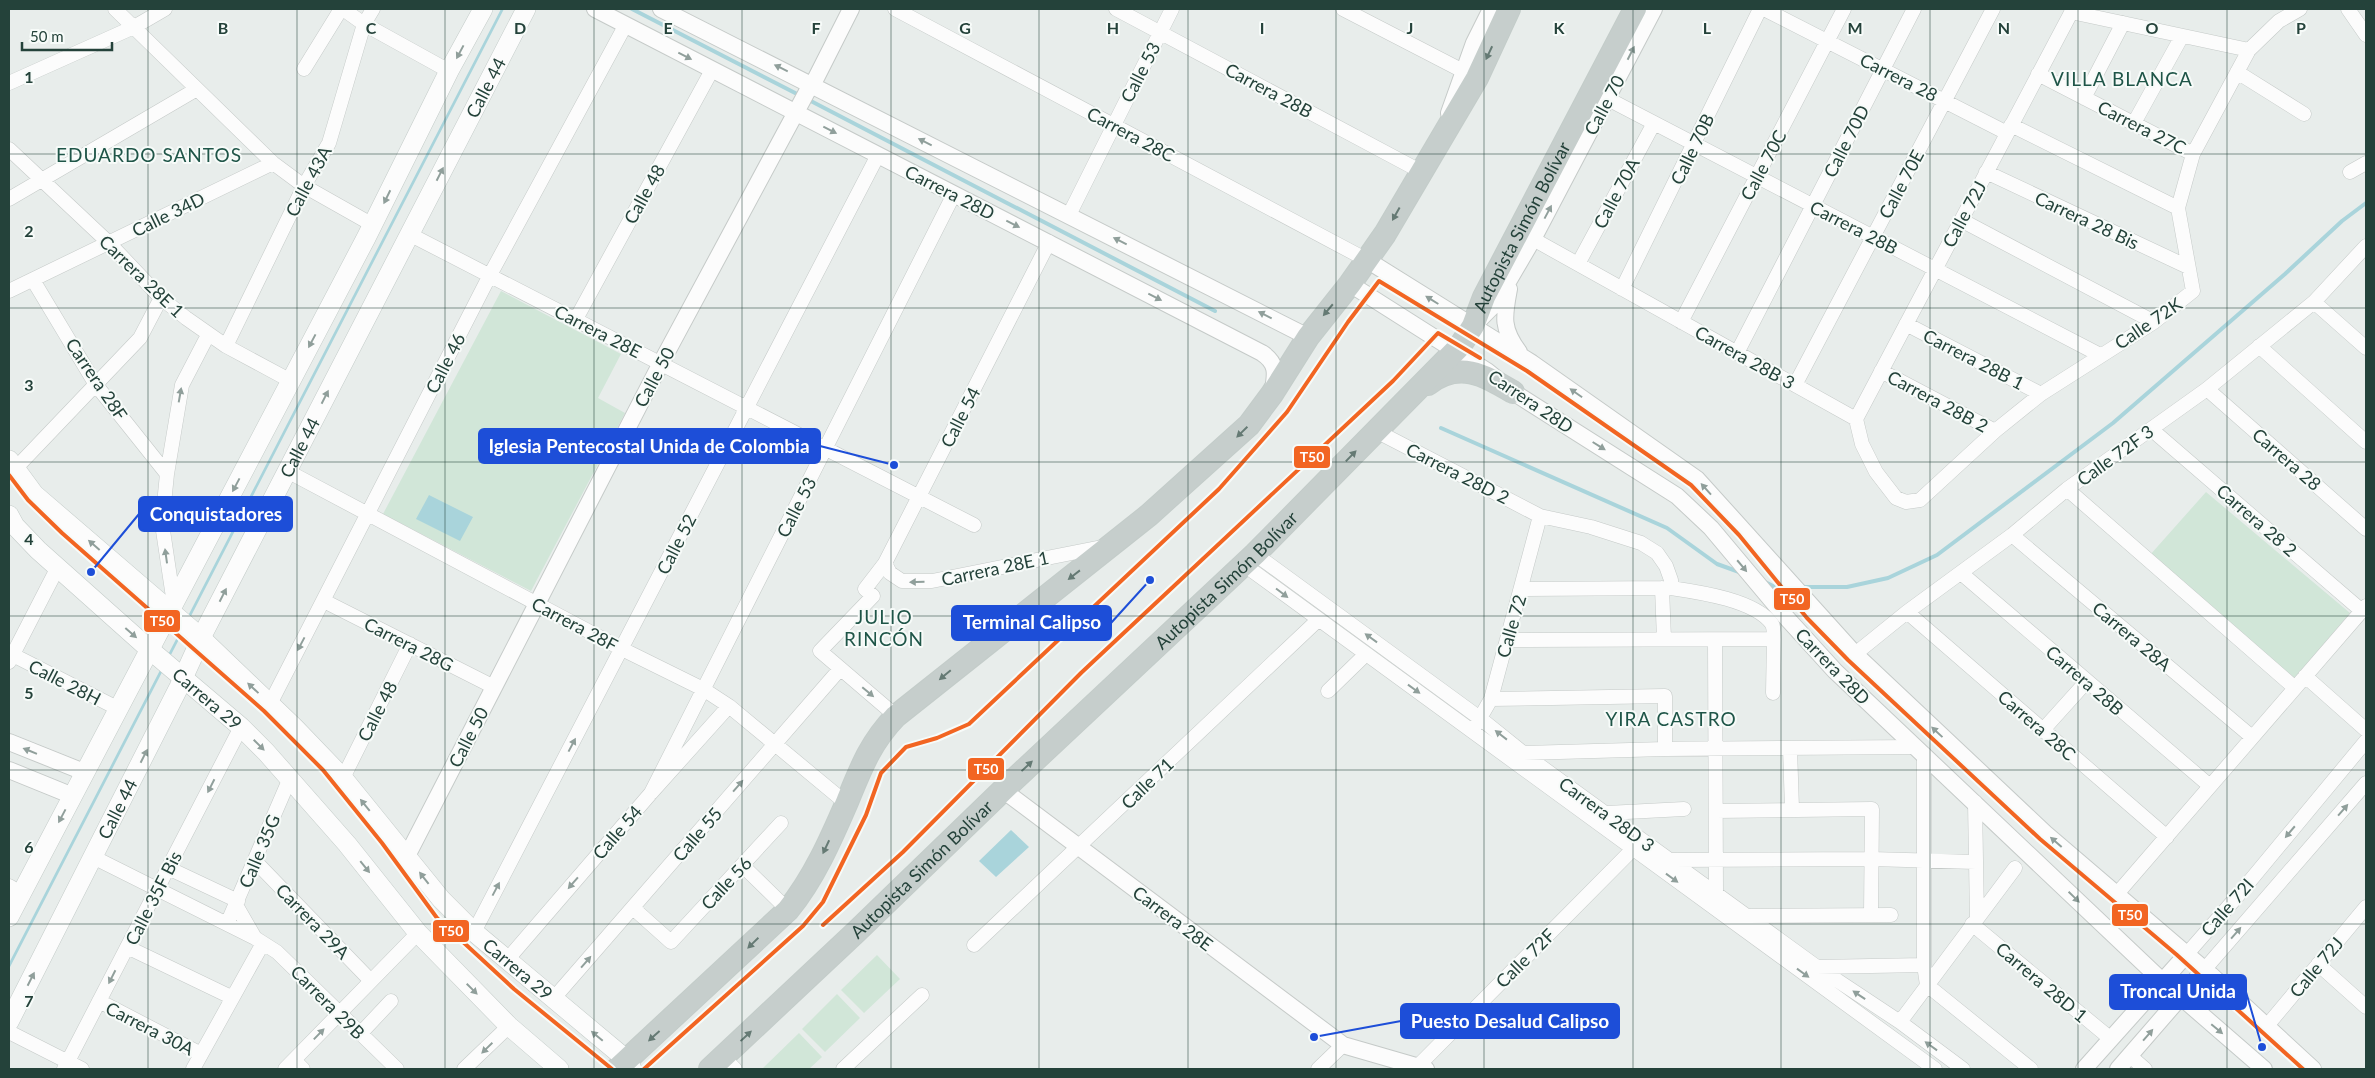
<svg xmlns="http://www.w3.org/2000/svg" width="2375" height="1078" font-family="Lato,sans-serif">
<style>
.green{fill:#d1e6d8}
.water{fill:#a9d4db}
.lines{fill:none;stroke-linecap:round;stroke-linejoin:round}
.stream{stroke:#a9d4db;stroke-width:4}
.minor-casing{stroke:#c5cac8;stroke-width:15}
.tertiary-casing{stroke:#c5cac8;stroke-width:18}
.secondary-casing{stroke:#c3cbc8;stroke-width:20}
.trunk-casing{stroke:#c3ccc9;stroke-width:24}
.minor{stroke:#fcfcfc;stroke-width:14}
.tertiary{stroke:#fcfcfc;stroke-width:16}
.secondary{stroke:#fcfcfc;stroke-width:19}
.trunk{stroke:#c6cecc;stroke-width:22}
.bus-1-casing{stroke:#f7fbf9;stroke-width:8}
.bus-1{stroke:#f26522;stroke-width:4}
.oneway{fill:#909f9b}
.oneway2{fill:#657a74}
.grid{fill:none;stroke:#24423a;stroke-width:1;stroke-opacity:0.55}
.labels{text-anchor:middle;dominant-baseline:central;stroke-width:4;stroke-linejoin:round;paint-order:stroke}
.street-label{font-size:18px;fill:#24423a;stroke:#f7fbf9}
.neighbourhood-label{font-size:19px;letter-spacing:1px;fill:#1f5548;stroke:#f7fbf9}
.grid-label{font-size:16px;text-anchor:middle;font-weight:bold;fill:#24423a;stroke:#f7fbf9;stroke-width:4;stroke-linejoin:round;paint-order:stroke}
.leader{fill:none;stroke:#1d4ed8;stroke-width:2}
.callout-dot{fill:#1d4ed8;stroke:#f7fbf9;stroke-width:2}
.callout{fill:#1d4ed8;stroke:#1d4ed8;stroke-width:2}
.callout-label{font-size:19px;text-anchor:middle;font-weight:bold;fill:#fff}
.line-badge{stroke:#f7fbf9;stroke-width:2}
.badge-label{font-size:14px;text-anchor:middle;font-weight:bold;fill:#fff}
</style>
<rect width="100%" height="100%" fill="#e8edeb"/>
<!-- green -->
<path class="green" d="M501 291 621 354 598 398 625 413 531 591 383 514Z
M2206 492 2350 613 2294 679 2150 555Z
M877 955 900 979 864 1013 841 990Z
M837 994 860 1018 825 1052 802 1029Z
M799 1033 822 1057 809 1069H765L763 1068Z"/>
<!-- water -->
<path class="water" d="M501 9H504L9 969V963Z
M429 495 473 517 460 541 416 519Z
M1011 830 1029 847 996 877 979 861Z"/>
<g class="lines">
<!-- stream -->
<path class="stream" d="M632 9 801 96
M807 99 1215 311
M1441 428 1667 528 1717 564 1742 573
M1765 582 1775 587H1787
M1801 587H1847L1888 578 1937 555 2113 423 2285 274 2342 221 2366 203"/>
<!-- minor casing -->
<g class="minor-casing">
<path id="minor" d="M115 9 273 163 304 186 373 225
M343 9 364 24 449 71
M895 9 1367 260
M1116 9 1420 171
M1343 9 1463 71
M1764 9 2007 133
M2348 9 2366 35
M2071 12 2249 50
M304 69 341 9
M2237 72 2304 114
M2038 74 2193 154
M9 83 134 27 165 9
M2084 98 2123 23
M1608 99 2100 355
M2134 123 2182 36
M2011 125 2178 208
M9 149 109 243 161 298 186 318 226 346 291 381
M1986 172 2188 267
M2350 172 2366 163
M9 199 197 89
M1069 215 1172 9
M1961 220 2154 322
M409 234 974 525
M1533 239 1856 419 1862 444 1876 472 1896 498 1906 502 1920 500 1995 431 2041 394 2154 322 2193 291 2178 208 2193 154 2249 50 2279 21 2300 9
M1578 264 1654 123
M33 280 96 385 167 474
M1622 289 1760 9
M9 291 273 163
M2314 302 2366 348
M576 319 712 70
M1681 322 1844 9
M1906 324 2041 394
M226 346 304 186 329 143 364 24 373 9
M2259 346 2366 442
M1737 353 1914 9
M1881 371 1995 431
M1795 385 1993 9
M2207 389 2366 529
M1856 419 2073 9
M2151 429 2362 611
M1376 431 1540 516 1591 527 1641 543 1657 553 1666 566 1671 580V588C1698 592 1755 600 1772 624 1774 628 1774 634 1774 639L1507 640
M14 470 140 338 161 298
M287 471 622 649 703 689 729 706 846 803
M2067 489 2295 688
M2012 535 2252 737
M1255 554 1481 719 1532 760 1817 967 1900 1022 1963 1069
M885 563 890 573 902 581H932L1107 546
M1243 564 1935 1069
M1961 573 2210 786
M1662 588 1664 639
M1522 589 1671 588
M324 601 494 687
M174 604 162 524 167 474 182 385 208 335
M1907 612 2167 837
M1715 640 1716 893
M1855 654 1907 612 2012 535 2067 489 2207 389 2314 302 2366 246
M13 655 117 708
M9 662 58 567
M2305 676 2366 730
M1328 691 1365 655
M1773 693 1774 639
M1491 699 1665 696V749
M270 704 490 275 625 26
M896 716 820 651 873 596 865 589 885 563 1049 242
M1476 725 1491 699 1540 516
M2042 731 2087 681
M1790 748 1792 809
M1524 753 1665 749 1916 747
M1924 754V965L1927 985 2031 1069
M343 778 410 644
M651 793 954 194
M1975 802 1977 919
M1716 811 1872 809 1871 914
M1607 813 1684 809
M93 857 255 938 277 952 397 1069
M1671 860 1871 859 1976 862
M255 861 371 981
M743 866 788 910
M168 868 238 901
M9 886 21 893
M2116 895 2366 606
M236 905 255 938
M633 908 671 942 781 823
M1748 916 1891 915
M227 924 290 778
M1972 924 2111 1039
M474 932 878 155
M974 945 1318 620
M127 947 231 997
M2186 955 2235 899 2366 741
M507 960 651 793 729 706
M2318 964 2366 1007
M1817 967 1924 965
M2204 970 2366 783
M554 998 840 669
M99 1001 201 1054
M1900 1022 2015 868
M2266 1027 2366 907
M9 1032 82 1069
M360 1034 391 1001
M2130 1056 2145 1069
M723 1057 735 1069
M294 1060 303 1069
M1417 1067 1633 849
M64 1069 241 727
M193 1069 263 943
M285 1069 418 933
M464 1069 509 1026
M843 1069 922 995
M1318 1069 1343 1045"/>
</g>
<!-- tertiary casing -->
<g class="tertiary-casing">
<path id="tertiary" d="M595 9 1262 353C1277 363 1276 373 1273 389
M661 9 1308 337
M1449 113 1474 43 1491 9
M1367 260 1532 363 1697 479 1855 654 2045 833 2211 975 2313 1069
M1350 284 1487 371 1513 392 1677 496 1711 528 1784 615 1835 671 2158 977 2264 1069
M1509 289C1504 316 1501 328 1519 352
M1477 322 1495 304 1533 239 1654 9
M9 742 84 772
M9 770 73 796
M1003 790 1343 1045 1426 1069
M407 856 661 363 809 88 813 84 851 9
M2084 1069 2186 955
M2118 1069 2204 970"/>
</g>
<!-- secondary casing -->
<g class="secondary-casing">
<g id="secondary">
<path id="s1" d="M9 460 34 494 198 635 294 727 343 778 441 899 474 932 627 1060 632 1069"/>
<path id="s2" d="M9 515 15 526 38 550 149 649 241 727 266 752 347 844 418 933 509 1026 559 1069"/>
<path d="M9 917 366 238 449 71 483 9"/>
<path id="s3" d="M9 1022 179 687 204 632 526 9"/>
</g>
</g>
<!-- trunk casing -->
<g class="trunk-casing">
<g id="trunk">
<path d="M1428 384C1459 360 1484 375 1513 392"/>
<path d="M617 1069 788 910C814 878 831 839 847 802 861 768 870 743 896 716L1149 515 1249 425 1272 394 1308 337 1350 284 1385 234 1477 78 1509 9"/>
<path id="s4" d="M710 1069 856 932 1003 790 1255 554 1460 346 1473 326 1484 297 1635 9"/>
</g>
</g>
<!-- minor -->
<use href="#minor" class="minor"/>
<!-- tertiary -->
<use href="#tertiary" class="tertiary"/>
<!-- secondary -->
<use href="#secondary" class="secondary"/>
<!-- trunk -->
<use href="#trunk" class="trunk"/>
<!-- bus-1 casing -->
<g class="bus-1-casing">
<path id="bus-1" d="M9 475 28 500 62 533 264 711 323 770 382 843 437 918 514 989 612 1069
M823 925 903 852 1081 673 1393 381 1438 333 1480 358
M644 1069 803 926 823 902 866 815 881 773 906 747 937 738 969 724 1219 489 1287 412 1348 322 1379 281 1527 371 1691 485 1739 535 1807 618 1848 660 2040 839 2177 955 2303 1069"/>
</g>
<!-- bus-1 -->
<use href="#bus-1" class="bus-1"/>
</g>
<!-- one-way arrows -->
<defs><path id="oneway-solid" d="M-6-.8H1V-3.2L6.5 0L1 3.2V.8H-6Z" transform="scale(1.25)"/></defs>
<g class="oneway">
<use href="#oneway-solid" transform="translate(460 52) rotate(118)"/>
<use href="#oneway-solid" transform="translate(1631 53) rotate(-63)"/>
<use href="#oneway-solid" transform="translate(685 56) rotate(27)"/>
<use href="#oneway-solid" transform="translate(781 68) rotate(-154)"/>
<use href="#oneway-solid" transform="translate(830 130) rotate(27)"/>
<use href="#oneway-solid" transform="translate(925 142) rotate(-153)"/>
<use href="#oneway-solid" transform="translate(440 174) rotate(-63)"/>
<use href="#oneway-solid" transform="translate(387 197) rotate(116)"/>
<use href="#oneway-solid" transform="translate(1548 212) rotate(-62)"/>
<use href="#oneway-solid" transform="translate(1013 224) rotate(27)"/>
<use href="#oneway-solid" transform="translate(1120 241) rotate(-153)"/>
<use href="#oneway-solid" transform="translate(1155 297) rotate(27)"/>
<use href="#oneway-solid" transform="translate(1432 300) rotate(-148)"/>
<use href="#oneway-solid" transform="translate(1265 315) rotate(-153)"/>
<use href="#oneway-solid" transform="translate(312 341) rotate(118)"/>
<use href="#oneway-solid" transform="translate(1576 393) rotate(-145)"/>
<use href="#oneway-solid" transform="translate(180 395) rotate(-80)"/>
<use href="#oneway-solid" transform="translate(325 397) rotate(-63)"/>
<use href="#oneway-solid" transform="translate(1599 446) rotate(32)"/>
<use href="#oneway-solid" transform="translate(236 485) rotate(118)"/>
<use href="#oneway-solid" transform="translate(1706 489) rotate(-132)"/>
<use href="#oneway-solid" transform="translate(94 545) rotate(-139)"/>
<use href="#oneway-solid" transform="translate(166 556) rotate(-98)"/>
<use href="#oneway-solid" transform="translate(1742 566) rotate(50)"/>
<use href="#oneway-solid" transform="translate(917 582) rotate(179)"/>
<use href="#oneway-solid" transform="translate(1282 593) rotate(37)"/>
<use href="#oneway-solid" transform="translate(223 595) rotate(-63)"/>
<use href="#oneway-solid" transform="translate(131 633) rotate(41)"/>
<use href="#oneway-solid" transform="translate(1371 638) rotate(-144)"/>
<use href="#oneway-solid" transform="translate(301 644) rotate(118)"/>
<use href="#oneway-solid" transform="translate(253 688) rotate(-137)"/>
<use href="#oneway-solid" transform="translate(1414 689) rotate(36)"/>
<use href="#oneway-solid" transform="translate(868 692) rotate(40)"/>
<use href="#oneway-solid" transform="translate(1937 732) rotate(-137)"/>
<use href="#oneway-solid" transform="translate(1501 735) rotate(-142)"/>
<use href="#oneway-solid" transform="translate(259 745) rotate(45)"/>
<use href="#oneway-solid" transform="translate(572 745) rotate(-62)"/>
<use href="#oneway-solid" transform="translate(30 751) rotate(-158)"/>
<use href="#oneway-solid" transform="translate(144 756) rotate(-63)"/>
<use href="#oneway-solid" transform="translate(211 786) rotate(117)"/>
<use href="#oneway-solid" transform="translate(738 786) rotate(-49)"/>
<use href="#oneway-solid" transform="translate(365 805) rotate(-129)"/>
<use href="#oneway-solid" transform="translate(2343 810) rotate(-49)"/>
<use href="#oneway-solid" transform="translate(62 816) rotate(118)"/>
<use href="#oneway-solid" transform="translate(2290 832) rotate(130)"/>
<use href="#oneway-solid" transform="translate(2056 842) rotate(-139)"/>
<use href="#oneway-solid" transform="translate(365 867) rotate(51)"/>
<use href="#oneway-solid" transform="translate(424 878) rotate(-128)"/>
<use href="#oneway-solid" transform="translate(1672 878) rotate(36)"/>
<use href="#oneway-solid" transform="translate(573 883) rotate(131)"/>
<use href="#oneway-solid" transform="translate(496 889) rotate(-62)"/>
<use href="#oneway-solid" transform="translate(2074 897) rotate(44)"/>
<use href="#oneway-solid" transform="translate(2236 933) rotate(-49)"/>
<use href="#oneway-solid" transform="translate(586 962) rotate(-49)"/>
<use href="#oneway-solid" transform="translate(1803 973) rotate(36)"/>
<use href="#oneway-solid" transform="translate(112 977) rotate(117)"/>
<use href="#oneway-solid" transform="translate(31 979) rotate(-63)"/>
<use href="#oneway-solid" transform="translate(472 989) rotate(45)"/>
<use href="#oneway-solid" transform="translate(1859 995) rotate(-146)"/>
<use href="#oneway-solid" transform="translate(2217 1029) rotate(40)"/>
<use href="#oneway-solid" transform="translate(319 1034) rotate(-46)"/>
<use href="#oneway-solid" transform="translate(2148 1035) rotate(-49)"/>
<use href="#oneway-solid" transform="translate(597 1036) rotate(-140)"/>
<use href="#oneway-solid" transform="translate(1931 1046) rotate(-144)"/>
<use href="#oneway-solid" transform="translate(487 1048) rotate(136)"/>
</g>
<g class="oneway2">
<use href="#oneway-solid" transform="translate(1489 53) rotate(115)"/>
<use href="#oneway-solid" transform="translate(1396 214) rotate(119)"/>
<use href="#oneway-solid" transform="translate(1328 310) rotate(130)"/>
<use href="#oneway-solid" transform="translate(1242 432) rotate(136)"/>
<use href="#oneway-solid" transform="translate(1351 456) rotate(-46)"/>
<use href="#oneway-solid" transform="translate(1074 575) rotate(142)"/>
<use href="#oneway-solid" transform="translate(945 675) rotate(140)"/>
<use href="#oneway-solid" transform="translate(1027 766) rotate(-43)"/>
<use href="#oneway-solid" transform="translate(826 847) rotate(115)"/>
<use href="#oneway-solid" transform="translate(753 943) rotate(136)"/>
<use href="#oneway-solid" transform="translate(654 1036) rotate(138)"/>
<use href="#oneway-solid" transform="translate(746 1036) rotate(-43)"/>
</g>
<!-- grid -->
<path class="grid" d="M148 9V1069M297 9V1069M445 9V1069M594 9V1069M742 9V1069M891 9V1069M1039 9V1069M1188 9V1069M1336 9V1069M1484 9V1069M1633 9V1069M1781 9V1069M1930 9V1069M2078 9V1069M2227 9V1069M9 154H2366M9 308H2366M9 462H2366M9 616H2366M9 770H2366M9 924H2366"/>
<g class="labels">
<!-- street labels -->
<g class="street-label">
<text transform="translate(1140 72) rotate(-63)">Calle 53</text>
<text transform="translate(1899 77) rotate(27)">Carrera 28</text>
<text stroke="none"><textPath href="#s3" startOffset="1049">Calle 44</textPath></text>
<text transform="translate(1269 90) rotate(28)">Carrera 28B</text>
<text transform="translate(1604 105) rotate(-62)">Calle 70</text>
<text transform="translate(2142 127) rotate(27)">Carrera 27C</text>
<text transform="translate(1131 134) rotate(28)">Carrera 28C</text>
<text transform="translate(1846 141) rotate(-63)">Calle 70D</text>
<text transform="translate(1692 149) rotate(-64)">Calle 70B</text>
<text transform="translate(1763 165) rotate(-62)">Calle 70C</text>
<text transform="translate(308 181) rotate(-62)">Calle 43A</text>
<text transform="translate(1901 184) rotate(-62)">Calle 70E</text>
<text transform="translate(950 192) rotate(27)">Carrera 28D</text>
<text transform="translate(1616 193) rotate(-62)">Calle 70A</text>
<text transform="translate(644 194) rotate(-61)">Calle 48</text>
<text transform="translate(168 214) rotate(-26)">Calle 34D</text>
<text transform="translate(1964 214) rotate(-62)">Calle 72J</text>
<text transform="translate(2087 220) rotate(25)">Carrera 28 Bis</text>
<text transform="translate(1854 227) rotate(27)">Carrera 28B</text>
<text stroke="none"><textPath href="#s4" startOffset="1176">Autopista Simón Bolívar</textPath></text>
<text transform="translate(142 276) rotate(44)">Carrera 28E 1</text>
<text transform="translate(2148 323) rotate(-34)">Calle 72K</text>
<text transform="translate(598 331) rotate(27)">Carrera 28E</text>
<text transform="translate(1745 357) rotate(29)">Carrera 28B 3</text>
<text transform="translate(1974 359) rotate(27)">Carrera 28B 1</text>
<text transform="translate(445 363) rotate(-63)">Calle 46</text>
<text transform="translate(654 377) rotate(-62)">Calle 50</text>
<text transform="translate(97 379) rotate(56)">Carrera 28F</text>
<text transform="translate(1531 401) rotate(34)">Carrera 28D</text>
<text transform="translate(1938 401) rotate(28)">Carrera 28B 2</text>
<text transform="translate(960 417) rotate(-63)">Calle 54</text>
<text stroke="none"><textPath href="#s3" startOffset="644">Calle 44</textPath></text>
<text transform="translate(2115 455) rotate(-36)">Calle 72F 3</text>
<text transform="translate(2287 459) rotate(41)">Carrera 28</text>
<text transform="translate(1458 473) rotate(27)">Carrera 28D 2</text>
<text transform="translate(796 507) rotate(-63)">Calle 53</text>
<text transform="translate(2257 520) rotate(41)">Carrera 28 2</text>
<text transform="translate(676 544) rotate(-63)">Calle 52</text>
<text transform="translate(995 568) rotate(-12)">Carrera 28E 1</text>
<text stroke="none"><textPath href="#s4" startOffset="711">Autopista Simón Bolívar</textPath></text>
<text transform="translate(575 624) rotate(28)">Carrera 28F</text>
<text transform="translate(1511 626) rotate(-74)">Calle 72</text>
<text transform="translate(2132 636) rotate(40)">Carrera 28A</text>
<text transform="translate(409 644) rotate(27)">Carrera 28G</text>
<text transform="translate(1833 666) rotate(46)">Carrera 28D</text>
<text transform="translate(2085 680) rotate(41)">Carrera 28B</text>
<text transform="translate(65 682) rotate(27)">Calle 28H</text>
<text stroke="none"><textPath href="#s2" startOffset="271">Carrera 29</textPath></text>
<text transform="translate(377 711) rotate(-63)">Calle 48</text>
<text transform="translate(2037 725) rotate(41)">Carrera 28C</text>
<text transform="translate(468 737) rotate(-63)">Calle 50</text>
<text transform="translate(1147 783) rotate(-44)">Calle 71</text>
<text stroke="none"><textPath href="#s3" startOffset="239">Calle 44</textPath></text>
<text transform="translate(1607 814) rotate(36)">Carrera 28D 3</text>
<text transform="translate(617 832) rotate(-49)">Calle 54</text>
<text transform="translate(697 834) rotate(-49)">Calle 55</text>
<text transform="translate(259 851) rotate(-67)">Calle 35G</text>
<text stroke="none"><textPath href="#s4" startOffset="291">Autopista Simón Bolívar</textPath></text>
<text transform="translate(726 883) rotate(-47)">Calle 56</text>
<text transform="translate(153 898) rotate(-63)">Calle 35F Bis</text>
<text transform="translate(2227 907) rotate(-49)">Calle 72I</text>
<text transform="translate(1173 918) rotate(37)">Carrera 28E</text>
<text transform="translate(313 921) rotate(46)">Carrera 29A</text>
<text transform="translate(1525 958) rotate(-45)">Calle 72F</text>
<text transform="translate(2316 967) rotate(-50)">Calle 72J</text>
<text stroke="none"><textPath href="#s1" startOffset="722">Carrera 29</textPath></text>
<text transform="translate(2042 982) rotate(40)">Carrera 28D 1</text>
<text transform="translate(328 1002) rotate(45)">Carrera 29B</text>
<text transform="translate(150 1028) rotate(27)">Carrera 30A</text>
</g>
<!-- neighbourhood labels -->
<g class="neighbourhood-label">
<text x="2122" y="78">VILLA BLANCA</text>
<text x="149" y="154">EDUARDO SANTOS</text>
<text x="884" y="616">JULIO<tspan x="884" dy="22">RINCÓN</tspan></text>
<text x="1671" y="718">YIRA CASTRO</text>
</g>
</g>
<g class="grid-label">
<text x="223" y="34">B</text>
<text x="371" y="34">C</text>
<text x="520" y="34">D</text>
<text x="668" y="34">E</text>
<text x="816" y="34">F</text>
<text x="965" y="34">G</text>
<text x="1113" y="34">H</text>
<text x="1262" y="34">I</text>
<text x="1410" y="34">J</text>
<text x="1559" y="34">K</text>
<text x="1707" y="34">L</text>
<text x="1855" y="34">M</text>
<text x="2004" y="34">N</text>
<text x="2152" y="34">O</text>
<text x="2301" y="34">P</text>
<text x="29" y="83">1</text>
<text x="29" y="237">2</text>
<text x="29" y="391">3</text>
<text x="29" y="545">4</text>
<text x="29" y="699">5</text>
<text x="29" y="853">6</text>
<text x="29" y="1007">7</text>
</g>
<!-- callouts -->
<path class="leader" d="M894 465L820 446M91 572L139 514M1150 580L1111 623M2262 1047L2246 992M1314 1037L1401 1021"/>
<g class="callout-dot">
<circle cx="894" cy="465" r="5"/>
<circle cx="91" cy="572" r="5"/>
<circle cx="1150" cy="580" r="5"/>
<circle cx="2262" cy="1047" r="5"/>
<circle cx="1314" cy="1037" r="5"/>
</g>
<g class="callout">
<rect x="479" y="429" width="341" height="34" rx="5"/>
<rect x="139" y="497" width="153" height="34" rx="5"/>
<rect x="952" y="606" width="159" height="34" rx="5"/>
<rect x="2110" y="975" width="136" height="34" rx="5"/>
<rect x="1401" y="1004" width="218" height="34" rx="5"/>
</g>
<g class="callout-label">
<text x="649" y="453">Iglesia Pentecostal Unida de Colombia</text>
<text x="216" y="521">Conquistadores</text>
<text x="1032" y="629">Terminal Calipso</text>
<text x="2178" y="998">Troncal Unida</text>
<text x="1510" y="1028">Puesto Desalud Calipso</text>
</g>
<g class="line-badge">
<rect x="1293" y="445" width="38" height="24" rx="5" fill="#f26522"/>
<rect x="1773" y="587" width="38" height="24" rx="5" fill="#f26522"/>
<rect x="143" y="609" width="38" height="24" rx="5" fill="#f26522"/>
<rect x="967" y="757" width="38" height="24" rx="5" fill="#f26522"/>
<rect x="2111" y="903" width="38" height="24" rx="5" fill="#f26522"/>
<rect x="432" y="919" width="38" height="24" rx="5" fill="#f26522"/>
</g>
<g class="badge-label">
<text x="1312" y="462">T50</text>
<text x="1792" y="604">T50</text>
<text x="162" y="626">T50</text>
<text x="986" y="774">T50</text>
<text x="2130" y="920">T50</text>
<text x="451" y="936">T50</text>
</g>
<!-- border -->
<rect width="2375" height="1078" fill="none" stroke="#24423a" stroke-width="20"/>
<!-- scale -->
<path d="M22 42v8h90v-8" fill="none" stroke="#24423a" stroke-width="2.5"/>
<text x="30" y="42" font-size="15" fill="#24423a" stroke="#f7fbf9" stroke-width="4" paint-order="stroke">50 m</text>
</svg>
